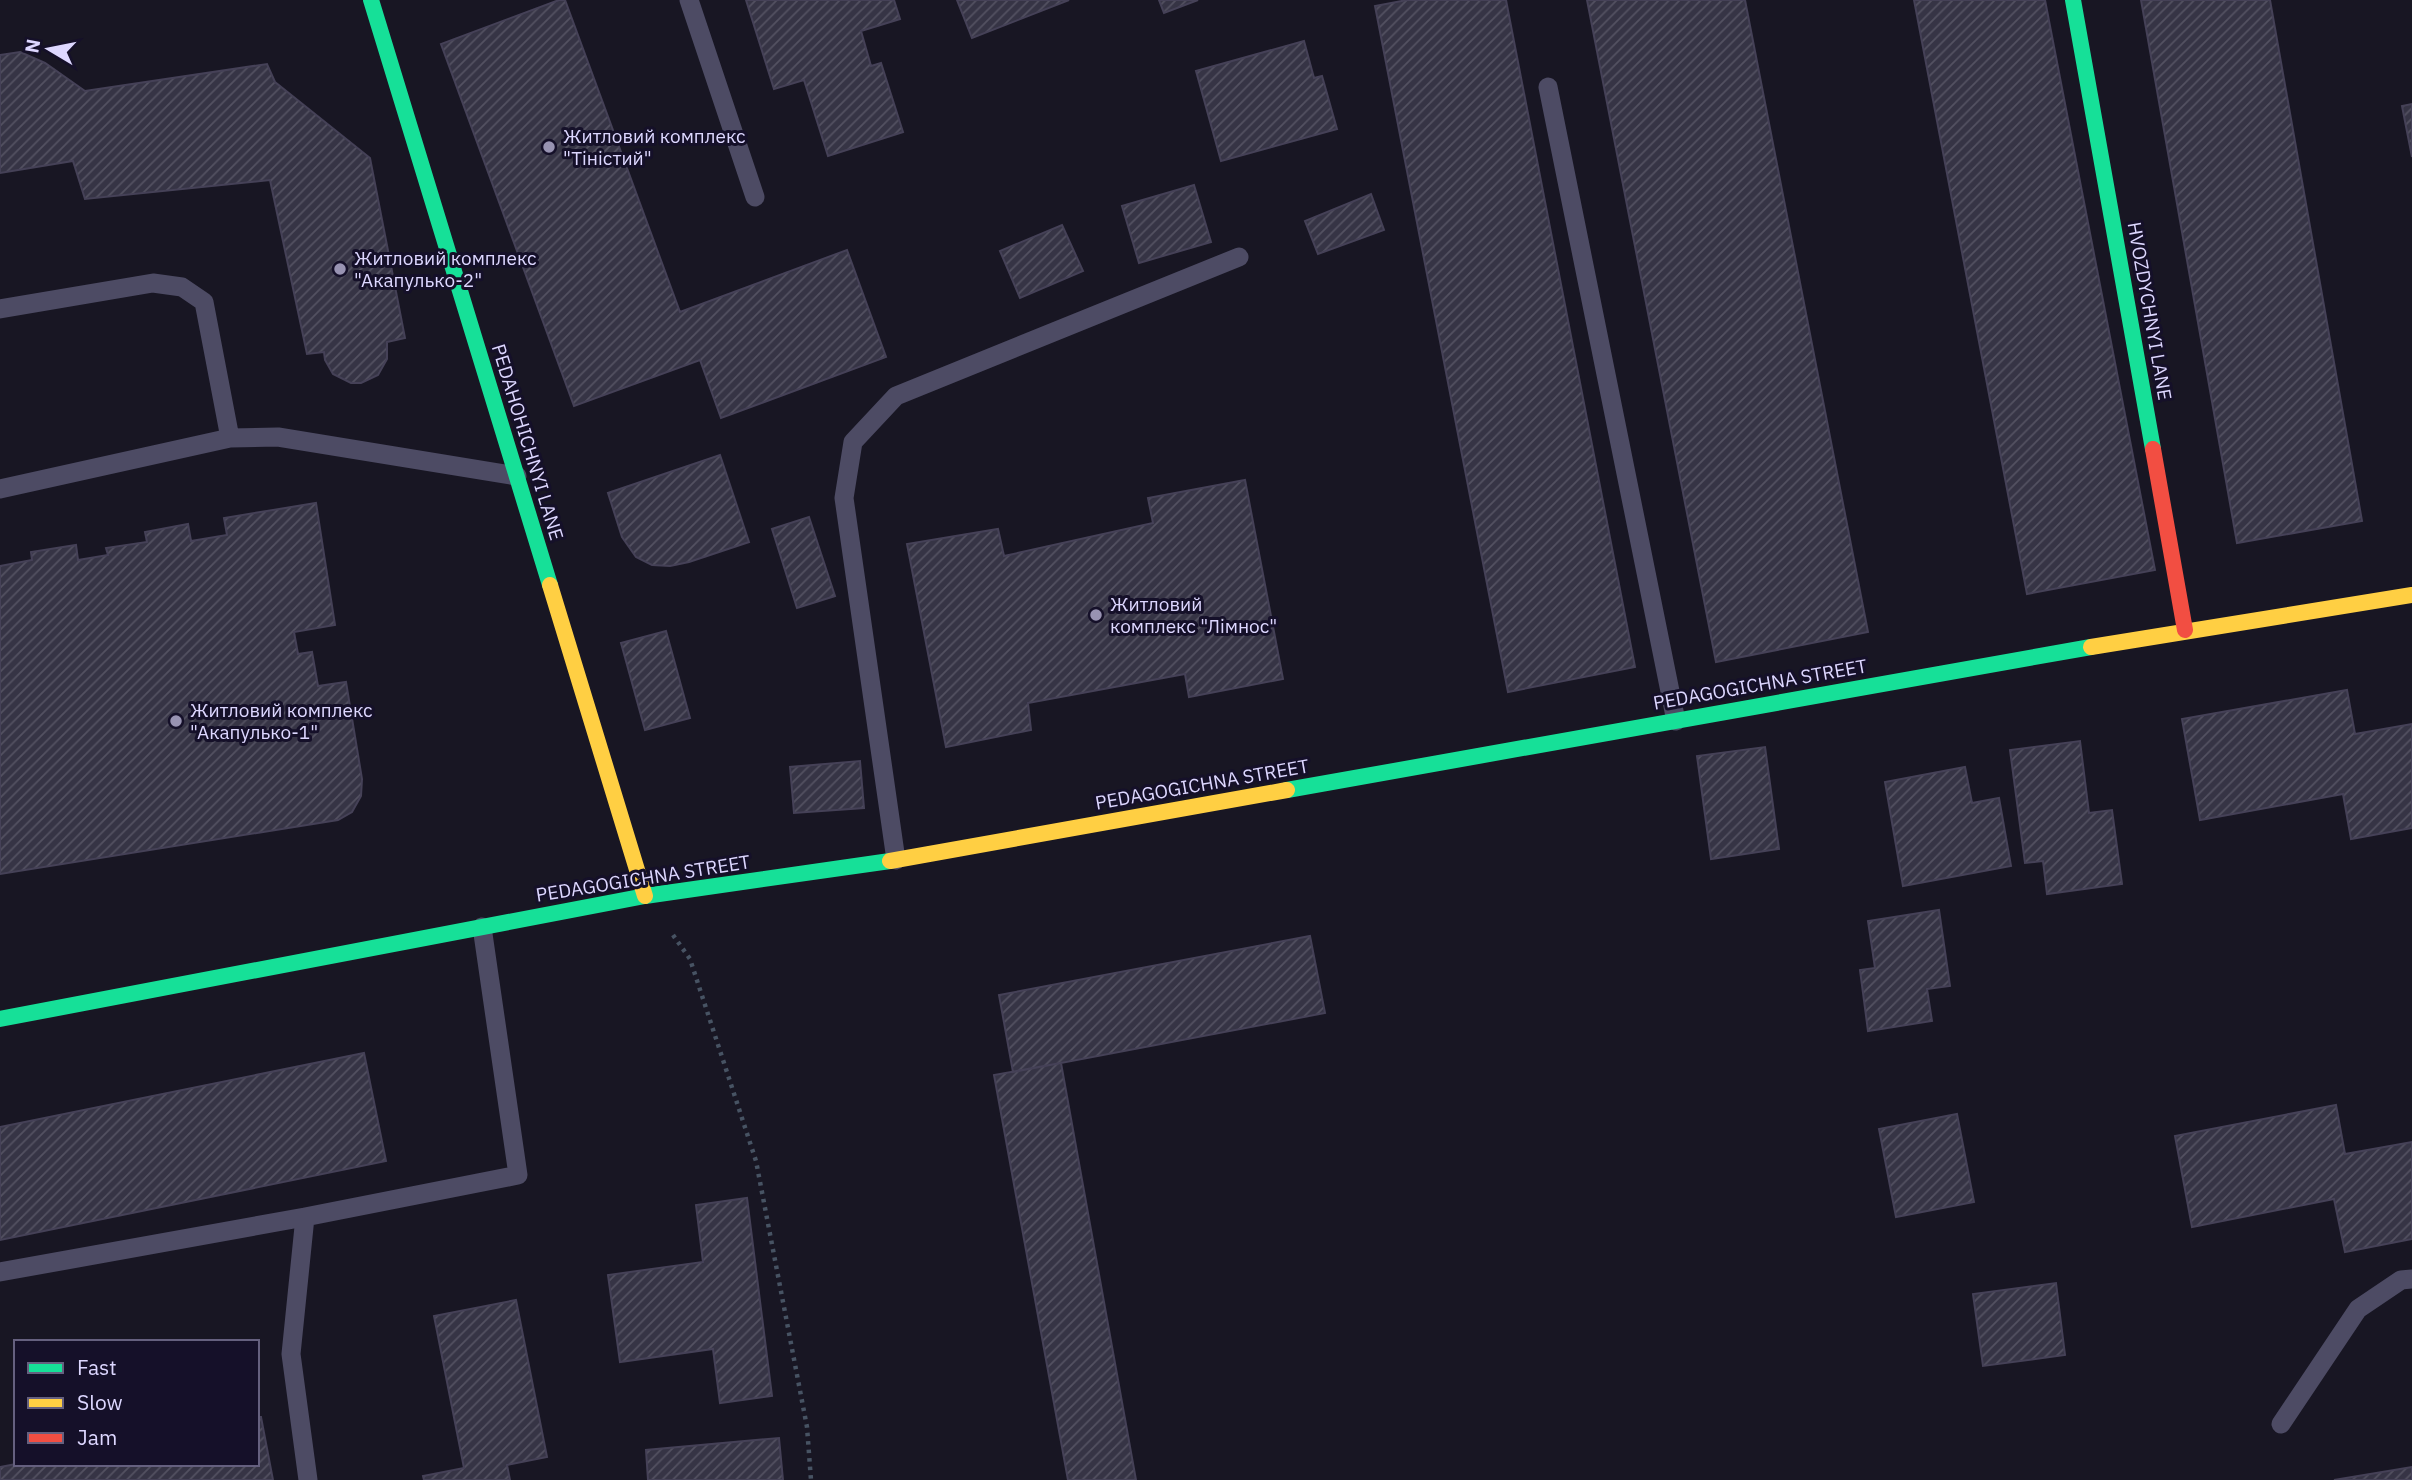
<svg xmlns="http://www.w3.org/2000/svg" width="2412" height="1480" font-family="'IBM Plex Sans',sans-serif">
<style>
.building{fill:url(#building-hatch);stroke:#454157;stroke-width:2}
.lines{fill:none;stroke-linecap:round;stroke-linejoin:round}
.path{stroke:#475363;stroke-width:4.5;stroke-dasharray:3.5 5;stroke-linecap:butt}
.lane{stroke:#4d4b64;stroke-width:19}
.fast{stroke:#16e098;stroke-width:16}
.slow{stroke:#ffcf43;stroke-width:16}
.jam{stroke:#f24e42;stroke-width:16}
.poi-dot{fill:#9893b2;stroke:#151029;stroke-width:2.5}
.labels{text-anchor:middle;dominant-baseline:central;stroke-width:6;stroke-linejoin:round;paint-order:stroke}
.poi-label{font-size:19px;fill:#ddd7ff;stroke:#151029;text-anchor:start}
.street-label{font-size:19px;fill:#ddd7ff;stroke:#151029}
</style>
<defs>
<pattern id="building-hatch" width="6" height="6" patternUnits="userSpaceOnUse" patternTransform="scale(1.75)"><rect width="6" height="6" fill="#363445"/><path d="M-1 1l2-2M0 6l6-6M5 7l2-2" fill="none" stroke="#535161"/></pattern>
</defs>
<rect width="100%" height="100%" fill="#181623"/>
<!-- building -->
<path class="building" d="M559 0H565L680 312 847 250 886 357 721 418 700 360 574 406 441 44Z
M746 0H894L900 19 861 31 871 66 881 63 903 132 828 156 804 80 774 89Z
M957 0H1069L972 38Z
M1159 0H1198L1164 13Z
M1407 0H1506L1635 667 1508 692 1375 6Z
M1587 0H1745L1868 632 1716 662Z
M1914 0H2045L2155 570 2027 594Z
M2141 0H2270L2362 521 2237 543Z
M1304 41 1314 78 1322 76 1337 129 1221 161 1196 71Z
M20 52 45 63 85 91 267 64 275 82 370 158 405 338 387 342V359L378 375 361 383H351L333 374 325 360 324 352 307 354 270 180 85 199 73 161 0 173V55Z
M2412 104V157L2402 106Z
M1194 185 1211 242 1139 263 1122 206Z
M1371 194 1384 230 1318 254 1305 221Z
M1062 225 1083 271 1020 298 1000 251Z
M720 455 749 542 689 562 670 566 652 565 636 557 622 537 608 493Z
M1245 480 1283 679 1189 697 1185 674 1028 703 1031 730 946 747 907 544 998 529 1004 556 1153 523 1148 498Z
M316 503 335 625 294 632 298 654 312 652 318 686 346 682 362 779 361 796 352 812 338 820 0 874V566L32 560 31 552 76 545 78 560 108 555 106 548 147 542 145 532 188 524 191 541 227 535 224 518Z
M809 517 835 596 797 608 772 529Z
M666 631 690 718 645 730 621 643Z
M2347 690 2355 734 2412 724V828L2351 839 2343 794 2200 820 2182 719Z
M2080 741 2089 813 2112 810 2122 884 2047 894 2043 861 2025 863 2010 750Z
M1765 747 1779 849 1711 859 1697 756Z
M860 761 864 808 794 813 790 767Z
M1965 767 1972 803 1999 798 2011 866 1903 886 1885 782Z
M1939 910 1950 986 1927 989 1932 1021 1868 1031 1860 970 1875 968 1868 921Z
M1310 936 1325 1013 1013 1072 999 995Z
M364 1053 386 1161 0 1240V1127Z
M1061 1063 1136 1480H1068L994 1075Z
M2336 1105 2345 1154 2412 1142V1239L2345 1252 2334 1199 2192 1227 2175 1136Z
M1957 1114 1974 1202 1896 1217 1879 1129Z
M747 1198 772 1396 720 1403 713 1349 620 1362 608 1275 703 1262 696 1205Z
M2056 1283 2065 1355 1983 1366 1973 1294Z
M516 1300 547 1457 507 1465 510 1480H424L423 1476 464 1468 434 1316Z
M257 1417H261L273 1480H0V1467L16 1464H257Z
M779 1438 783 1480H648L646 1450Z
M2412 1467V1480H2334Z"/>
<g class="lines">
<!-- path -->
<path class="path" d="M673 935 690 959 756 1161 807 1427 811 1480"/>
<!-- lane -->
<path class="lane" d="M689 0 755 197
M1548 87 1676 721
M0 309 153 283 182 287 204 302 230 438
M0 489 230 438 278 437 517 476
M896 860 844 498 853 442 896 396 1239 257
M0 1272 305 1217
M2281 1424 2358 1309 2401 1280 2412 1279
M308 1480 291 1354 305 1217 518 1175 482 927"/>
<!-- fast -->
<path class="fast" d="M371 0 550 585
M2073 0 2153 449
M1287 790 2091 647
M0 1019 645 896 890 861"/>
<!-- slow -->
<path class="slow" d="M550 585 645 896
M2091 647 2412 595
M890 861 1287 790"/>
<!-- jam -->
<path class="jam" d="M2153 449 2185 630"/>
</g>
<!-- markers -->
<g class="poi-dot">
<circle cx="549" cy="147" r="7"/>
<circle cx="340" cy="269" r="7"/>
<circle cx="1096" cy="615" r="7"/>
<circle cx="176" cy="721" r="7"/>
</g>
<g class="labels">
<!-- poi labels -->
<g class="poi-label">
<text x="563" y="136">Житловий комплекс<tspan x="563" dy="22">"Тіністий"</tspan></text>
<text x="354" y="258">Житловий комплекс<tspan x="354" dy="22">"Акапулько-2"</tspan></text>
<text x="1110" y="604">Житловий<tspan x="1110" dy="22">комплекс "Лімнос"</tspan></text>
<text x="190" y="710">Житловий комплекс<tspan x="190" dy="22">"Акапулько-1"</tspan></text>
</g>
<!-- street labels -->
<g class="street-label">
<text transform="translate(2150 311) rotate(80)">HVOZDYCHNYI LANE</text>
<text transform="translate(528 442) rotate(73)">PEDAHOHICHNYI LANE</text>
<text transform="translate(1760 684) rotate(-10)">PEDAGOGICHNA STREET</text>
<text transform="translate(1202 784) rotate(-10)">PEDAGOGICHNA STREET</text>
<text transform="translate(643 878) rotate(-9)">PEDAGOGICHNA STREET</text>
</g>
</g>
<!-- legend -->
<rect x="14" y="1340" width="245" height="126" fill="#151029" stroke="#65607f" stroke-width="2"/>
<rect x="28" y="1363" width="35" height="10" fill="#16e098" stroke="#65607f" stroke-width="2"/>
<text x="77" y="1375" font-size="21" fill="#ddd7ff">Fast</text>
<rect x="28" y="1398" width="35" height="10" fill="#ffcf43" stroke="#65607f" stroke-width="2"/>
<text x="77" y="1410" font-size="21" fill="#ddd7ff">Slow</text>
<rect x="28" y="1433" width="35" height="10" fill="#f24e42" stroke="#65607f" stroke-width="2"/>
<text x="77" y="1445" font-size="21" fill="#ddd7ff">Jam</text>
<!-- north arrow -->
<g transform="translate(49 49) rotate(280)" stroke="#151029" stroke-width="5" paint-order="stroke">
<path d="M0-5L12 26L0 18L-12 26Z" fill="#ddd7ff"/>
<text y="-10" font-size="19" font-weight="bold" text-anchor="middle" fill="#ddd7ff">N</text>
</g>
</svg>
